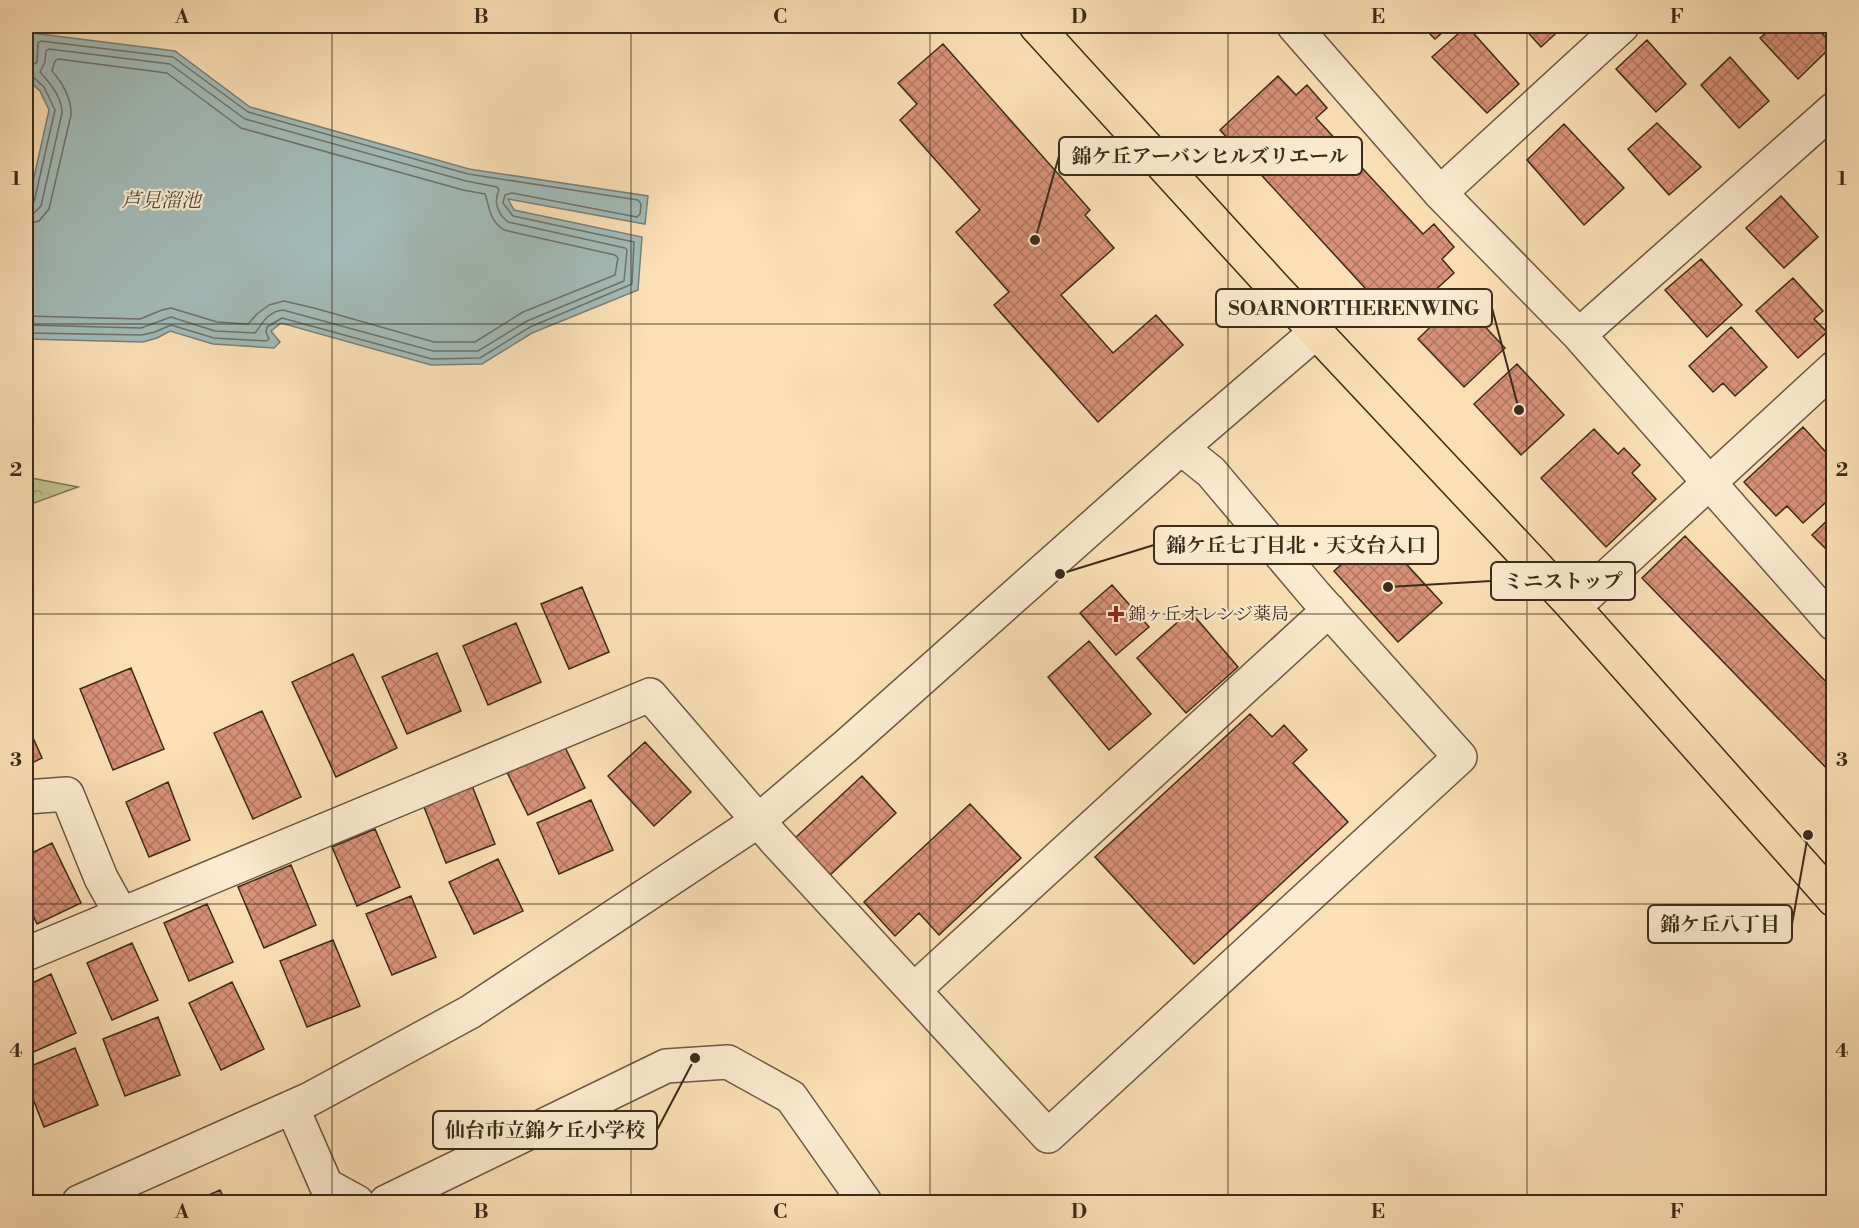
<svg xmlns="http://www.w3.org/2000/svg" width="1859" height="1228" font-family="'Libre Bodoni','Noto Serif JP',serif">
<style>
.forest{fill:url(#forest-crowns);stroke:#7c7654;stroke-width:1.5}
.water{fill:#a2bbb8;stroke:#798179;stroke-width:1.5}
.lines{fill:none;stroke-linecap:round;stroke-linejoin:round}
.shore{stroke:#6e736a;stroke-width:1.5}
.building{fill:url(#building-cross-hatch);stroke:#3b2b1b;stroke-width:1.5}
.minor-casing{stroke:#6b5842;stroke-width:36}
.major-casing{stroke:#3b2b1b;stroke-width:36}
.minor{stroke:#fcebd0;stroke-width:33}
.major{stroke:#fbe0b6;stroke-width:33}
.grid{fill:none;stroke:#3b2b1b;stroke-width:1.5;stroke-opacity:0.55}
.poi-dot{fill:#8f2418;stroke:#fcebd0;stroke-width:2}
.labels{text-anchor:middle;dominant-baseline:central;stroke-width:4.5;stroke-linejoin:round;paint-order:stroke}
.poi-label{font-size:18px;fill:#3b2b1b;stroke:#fcebd0;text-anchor:start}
.water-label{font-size:20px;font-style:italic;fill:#554f42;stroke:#fcebd0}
.leader{fill:none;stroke:#3b2b1b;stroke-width:2}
.callout-dot{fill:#3b2b1b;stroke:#fcebd0;stroke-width:2}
.callout{fill:#fcebd0;stroke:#3b2b1b;stroke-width:2}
.callout-label{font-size:20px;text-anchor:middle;font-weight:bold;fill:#3b2b1b}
.neatline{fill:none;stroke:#3b2b1b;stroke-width:2}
.grid-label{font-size:20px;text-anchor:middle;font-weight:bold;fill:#3b2b1b}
</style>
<defs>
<pattern id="forest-crowns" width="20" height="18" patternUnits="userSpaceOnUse" patternTransform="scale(1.5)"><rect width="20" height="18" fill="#bec28e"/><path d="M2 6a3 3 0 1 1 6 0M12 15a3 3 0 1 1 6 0" fill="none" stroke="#9c9e73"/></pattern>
<pattern id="building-cross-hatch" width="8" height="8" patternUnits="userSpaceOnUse" patternTransform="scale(1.5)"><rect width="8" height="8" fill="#d99179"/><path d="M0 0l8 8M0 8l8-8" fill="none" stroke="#b17762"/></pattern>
</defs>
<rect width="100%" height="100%" fill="#fbe0b6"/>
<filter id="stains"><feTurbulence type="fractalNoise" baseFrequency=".00333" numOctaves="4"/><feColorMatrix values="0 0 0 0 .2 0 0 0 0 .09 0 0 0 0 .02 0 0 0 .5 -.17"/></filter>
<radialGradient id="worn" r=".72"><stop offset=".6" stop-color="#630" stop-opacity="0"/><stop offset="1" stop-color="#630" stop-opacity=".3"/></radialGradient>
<!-- forest -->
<path class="forest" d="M26 477 78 487 26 506Z"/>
<!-- water -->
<path class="water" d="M32 33 175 51 250 107 469 169 648 196 645 224 508 199 514 210 642 237 638 290 532 333 482 364 431 365 281 323 271 331 280 342 274 348 213 344 170 331 157 338 143 342 26 339V213L49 110 40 91 26 78V57L32 59Z"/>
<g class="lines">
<!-- shore -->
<path class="shore" d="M26 64 32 65 37 62 38 43 41 41 173 57 248 112 468 174 638 200 641 204 640 214 637 217 512 193 505 195 503 203 513 216 634 242 632 284 530 327 480 358 432 359 282 318 267 327 266 332 269 339 266 341 214 338 171 325 155 332 142 335 26 333
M26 74 31 75 44 87 55 110 34 202 31 207 26 208
M26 215 34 213 41 206 62 113C62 97 50 83 40 72L45 62 46 51 49 49 170 64 245 119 466 181 497 187 499 190C493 202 498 214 508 222L625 248 627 250 624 281 527 321 478 351H433L283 310C267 312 263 323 255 333L215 331 171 317 141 328 26 325
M26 224 39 221 49 209 71 115C72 99 62 82 52 71L55 61 58 59 167 73 241 128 463 190 485 194C490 208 489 220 504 230L615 255 618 258 615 275 523 312 475 342H434L314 308 284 301 269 305 257 314 248 324 217 322 171 308 162 310 140 319 26 316"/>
</g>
<!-- building -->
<path class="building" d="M1422 26H1450L1435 39Z
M1467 26 1519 84 1487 113 1432 57Z
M1522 26H1564L1541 47Z
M1774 26H1815L1833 45 1798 79 1760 38Z
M1647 40 1686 84 1656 112 1616 69Z
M943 44 1090 210 1085 215 1114 248 1061 295 1113 353 1156 315 1183 345 1098 422 994 305 1009 292 956 232 980 210 900 120 917 104 898 83Z
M1730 57 1769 101 1739 128 1701 85Z
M1278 76 1296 95 1307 85 1327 108 1316 118 1423 234 1434 224 1454 247 1442 259 1454 273 1398 324 1220 130Z
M1657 123 1701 167 1669 195 1628 149Z
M1564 124 1624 188 1584 225 1527 160Z
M1781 196 1818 237 1784 268 1746 228Z
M1701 259 1742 305 1707 337 1665 290Z
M1793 278 1823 311 1814 319 1827 332 1798 358 1756 311Z
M1459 299 1505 348 1464 387 1418 339Z
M1731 327 1767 367 1735 396 1723 383 1713 392 1689 366Z
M1517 364 1564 415 1521 455 1474 404Z
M1803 427 1834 461V495L1803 523 1787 506 1776 516 1744 482Z
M1594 429 1618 454 1624 448 1640 465 1632 473 1656 499 1606 547 1541 478Z
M1834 514V557L1812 535Z
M1377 532 1442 603 1398 642 1334 571Z
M1685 536 1834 690V776L1642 578Z
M1112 585 1149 627 1116 655 1080 613Z
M582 587 609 652 569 669 541 604Z
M1190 611 1238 667 1186 713 1137 658Z
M516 623 541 682 488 705 463 646Z
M1089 641 1151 714 1109 750 1048 677Z
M437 653 461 711 407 734 382 677Z
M353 654 397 748 336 777 292 682Z
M131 668 164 749 113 770 80 689Z
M262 711 301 797 253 819 214 733Z
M1250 714 1272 737 1284 725 1307 750 1293 763 1348 822 1194 964 1095 857Z
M26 722 42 758 26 766Z
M560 737 585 788 528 815 503 764Z
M645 742 691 792 654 826 608 776Z
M862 776 896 813 828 877 794 839Z
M168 782 190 840 149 857 126 802Z
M471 783 495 844 446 863 422 802Z
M591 800 613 850 559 874 537 823Z
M970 804 1021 858 939 935 919 913 895 936 864 902Z
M375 829 400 887 357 906 332 847Z
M52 843 81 903 37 924 26 899V856Z
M498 859 523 911 474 934 449 882Z
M291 865 316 925 264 948 238 887Z
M411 896 436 957 392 975 366 914Z
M207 904 233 962 189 981 164 923Z
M333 940 360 1006 307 1027 280 961Z
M132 943 158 1000 112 1020 87 963Z
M51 974 76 1033 29 1054 26 1047V986Z
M232 982 264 1049 221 1070 189 1003Z
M158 1017 180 1075 125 1096 103 1039Z
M75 1048 98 1105 44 1127 26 1081V1068Z
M220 1190 226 1202H193Z"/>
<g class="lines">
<!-- minor casing -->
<g class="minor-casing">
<path id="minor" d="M1294 26 1440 193 1579 335 1834 624
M1440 193 1622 26
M1579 335 1834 109
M1574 607 1834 368
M26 797 67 794 101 878 121 914
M26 954 650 695 775 840 1048 1136 1460 757 1315 595 1211 472 1181 448
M914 990 1329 610
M292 1107 326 1185 357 1202
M79 1202 310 1099 470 1012 758 821 846 746 1181 448 1316 332
M386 1202 666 1066 728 1062 791 1097 865 1202"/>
</g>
<!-- major casing -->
<g class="major-casing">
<path id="major" d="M1036 26 1272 285 1574 607 1834 900"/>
</g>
<!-- minor -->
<use href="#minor" class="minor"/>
<!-- major -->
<use href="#major" class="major"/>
</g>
<!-- grid -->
<path class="grid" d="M332 26V1202M631 26V1202M930 26V1202M1228 26V1202M1527 26V1202M26 324H1834M26 614H1834M26 904H1834"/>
<!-- markers -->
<path class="poi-dot" d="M1113 605h6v6h6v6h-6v6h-6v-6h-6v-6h6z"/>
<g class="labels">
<!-- poi labels -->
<g class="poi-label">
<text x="1128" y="614">錦ヶ丘オレンジ薬局</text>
</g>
<!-- water labels -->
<g class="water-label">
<text x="161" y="201">芦見溜池</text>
</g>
</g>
<!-- callouts -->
<path class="leader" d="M1035 240L1059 156M1519 410L1492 308M1060 574L1154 545M1388 587L1491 581M1808 835L1792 924M695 1058L657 1130"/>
<g class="callout-dot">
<circle cx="1035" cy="240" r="6"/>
<circle cx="1519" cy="410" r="6"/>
<circle cx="1060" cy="574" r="6"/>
<circle cx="1388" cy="587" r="6"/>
<circle cx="1808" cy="835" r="6"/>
<circle cx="695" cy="1058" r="6"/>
</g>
<g class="callout">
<rect x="1059" y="137" width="303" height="38" rx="6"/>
<rect x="1216" y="289" width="276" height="38" rx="6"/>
<rect x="1154" y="526" width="284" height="38" rx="6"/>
<rect x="1491" y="562" width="144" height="38" rx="6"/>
<rect x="1648" y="905" width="144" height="38" rx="6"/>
<rect x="433" y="1111" width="224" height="38" rx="6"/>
</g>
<g class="callout-label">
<text x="1210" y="163">錦ケ丘アーバンヒルズリエール</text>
<text x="1354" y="315">SOARNORTHERENWING</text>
<text x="1296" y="552">錦ケ丘七丁目北・天文台入口</text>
<text x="1563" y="588">ミニストップ</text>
<text x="1720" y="931">錦ケ丘八丁目</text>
<text x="545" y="1137">仙台市立錦ケ丘小学校</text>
</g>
<!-- margin -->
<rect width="1859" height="1228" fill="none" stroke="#fbe0b6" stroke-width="66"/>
<rect x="33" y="33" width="1793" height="1162" class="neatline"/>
<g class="grid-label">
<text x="182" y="23">A</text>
<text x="481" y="23">B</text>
<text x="780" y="23">C</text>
<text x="1079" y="23">D</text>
<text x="1378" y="23">E</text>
<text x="1677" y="23">F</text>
<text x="16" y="185">1</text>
<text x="1842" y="185">1</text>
<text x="16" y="476">2</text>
<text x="1842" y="476">2</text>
<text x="16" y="766">3</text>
<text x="1842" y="766">3</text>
<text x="16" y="1057">4</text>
<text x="1842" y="1057">4</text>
<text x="182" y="1218">A</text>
<text x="481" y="1218">B</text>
<text x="780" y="1218">C</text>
<text x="1079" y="1218">D</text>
<text x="1378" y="1218">E</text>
<text x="1677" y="1218">F</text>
</g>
<rect width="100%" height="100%" filter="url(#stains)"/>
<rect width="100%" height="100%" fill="url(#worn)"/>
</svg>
